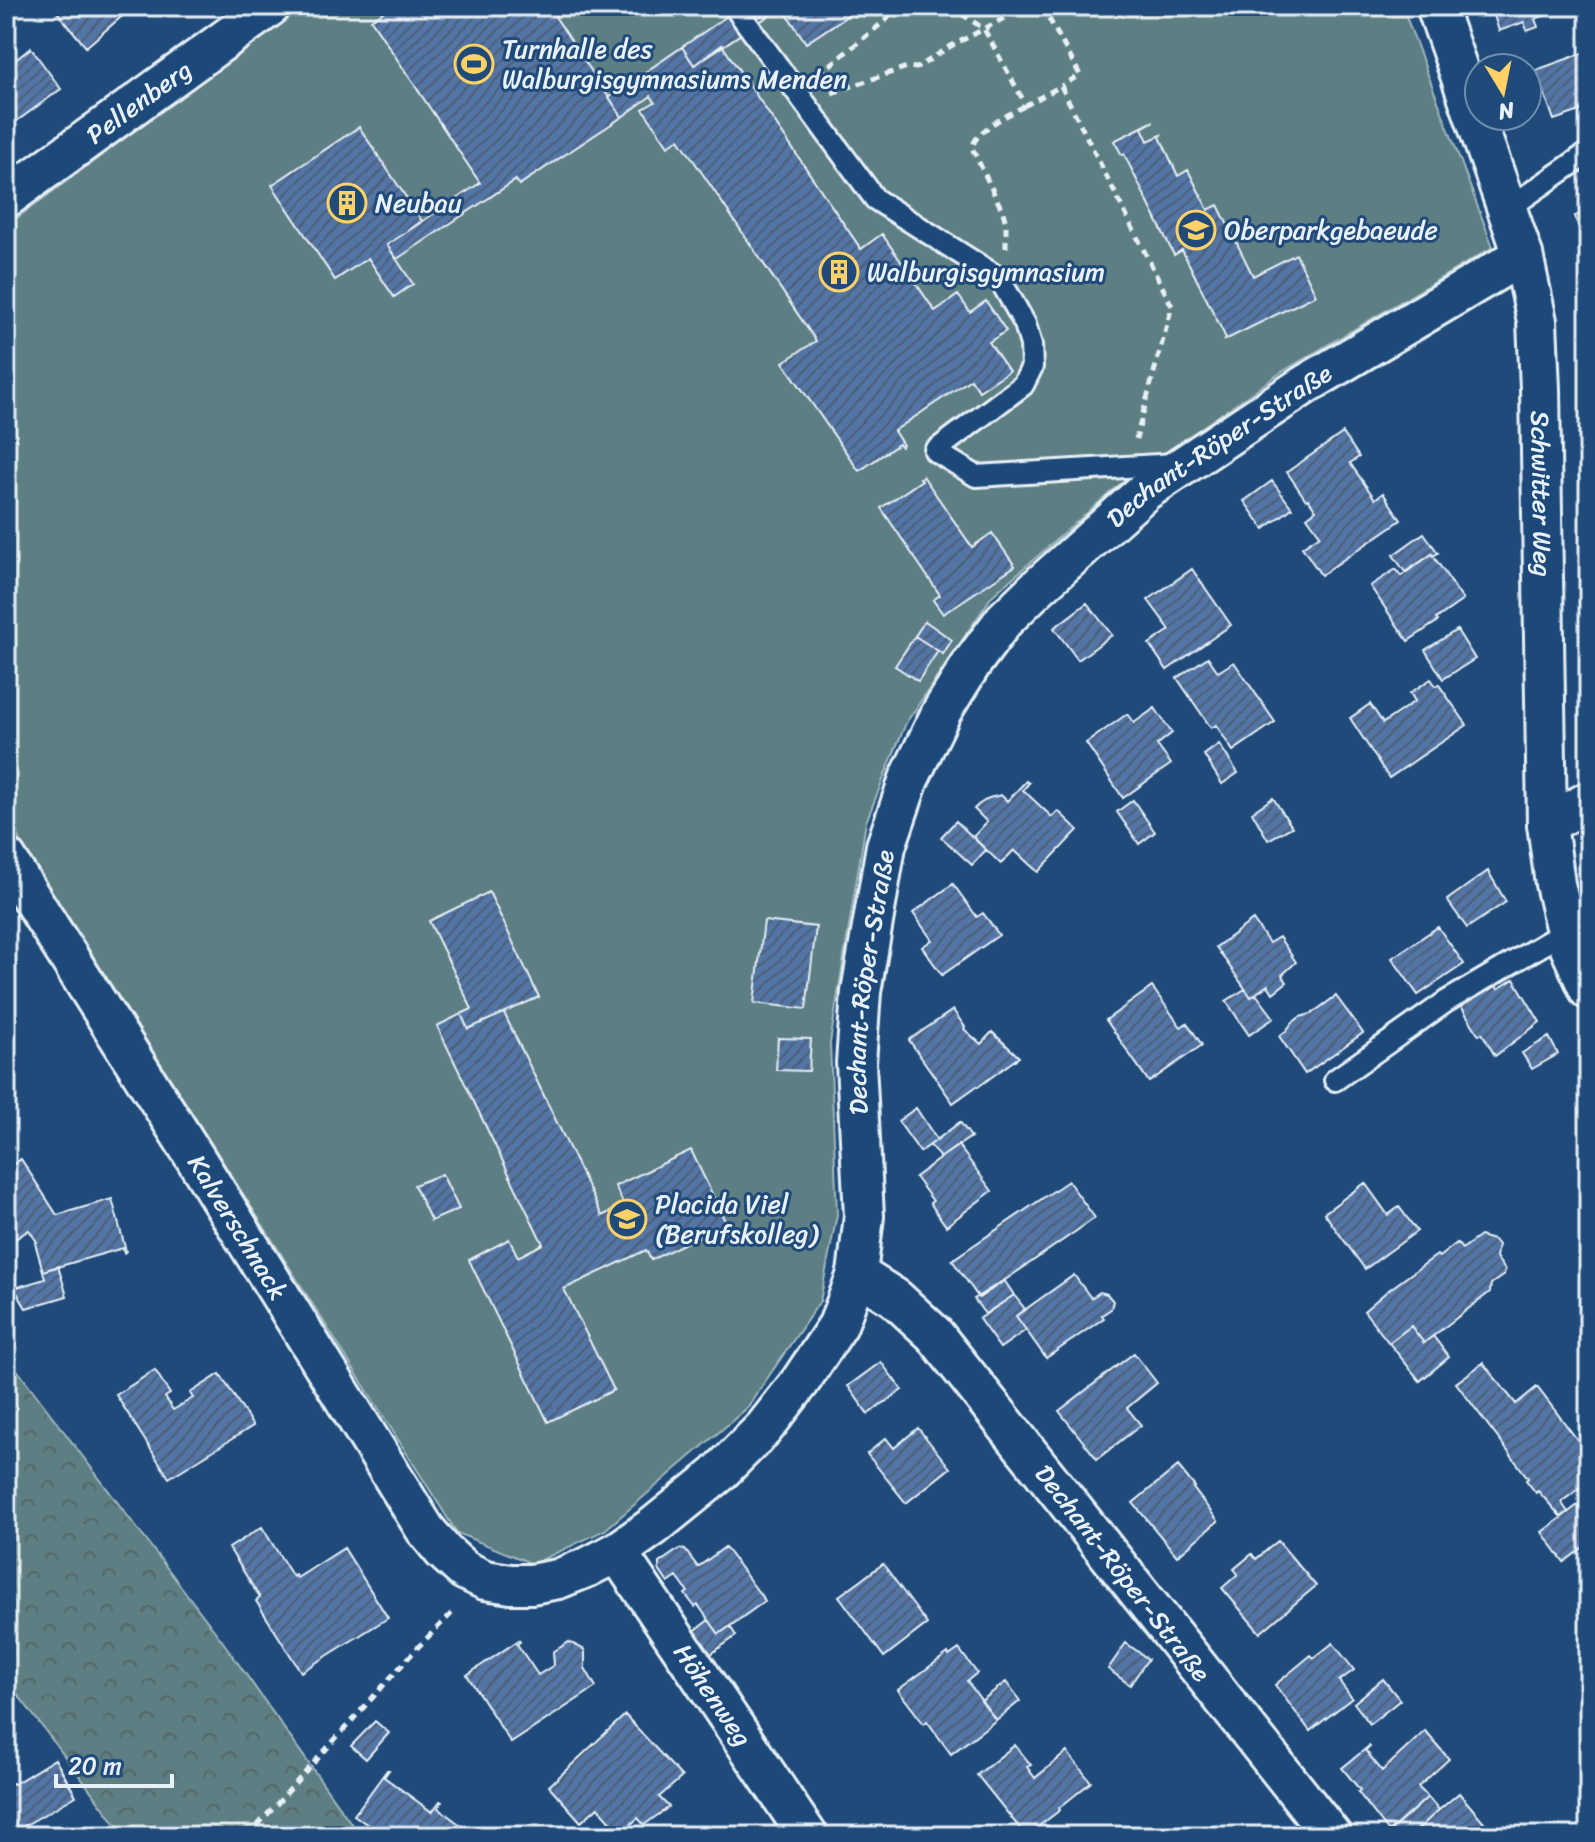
<svg xmlns="http://www.w3.org/2000/svg" width="1595" height="1842" font-family="Sriracha,sans-serif">
<style>
.forest{fill:url(#forest-crowns);stroke:#a2b8bd;stroke-width:2}
.park{fill:#5d7e82;stroke:#a2b8bd;stroke-width:2}
.building{fill:url(#building-hatch);stroke:#e8f1f8;stroke-width:2}
.lines{fill:none;stroke-linecap:round;stroke-linejoin:round}
.lane-casing{stroke:#e8f1f8;stroke-width:26}
.street-casing{stroke:#e8f1f8;stroke-width:44}
.path{stroke:#e8f1f8;stroke-width:5;stroke-dasharray:8 6;stroke-linecap:butt}
.lane{stroke:#1f4a7a;stroke-width:20}
.street{stroke:#1f4a7a;stroke-width:38}
.labels{text-anchor:middle;dominant-baseline:central;stroke-width:6;stroke-linejoin:round;paint-order:stroke}
.poi-label{font-size:26px;fill:#e8f1f8;stroke:#1f4a7a;text-anchor:start}
.street-label{font-size:26px;fill:#e8f1f8;stroke:#1f4a7a}
</style>
<defs>
<pattern id="forest-crowns" width="20" height="18" patternUnits="userSpaceOnUse" patternTransform="scale(2)"><rect width="20" height="18" fill="#5d7e82"/><path d="M2 6a3 3 0 1 1 6 0M12 15a3 3 0 1 1 6 0" fill="none" stroke="#536669"/></pattern>
<pattern id="building-hatch" width="6" height="6" patternUnits="userSpaceOnUse" patternTransform="scale(2)"><rect width="6" height="6" fill="#5275a5"/><path d="M-1 1l2-2M0 6l6-6M5 7l2-2" fill="none" stroke="#4c5e78"/></pattern>
</defs>
<rect width="100%" height="100%" fill="#1f4a7a"/>
<filter id="ink" filterUnits="userSpaceOnUse"><feTurbulence type="fractalNoise" baseFrequency=".0125" numOctaves="2"/><feDisplacementMap in="SourceGraphic" scale="16" xChannelSelector="R" yChannelSelector="G"/><feConvolveMatrix kernelMatrix="1 2 1 2 8 2 1 2 1" color-interpolation-filters="sRGB"/></filter>
<g filter="url(#ink)">
<!-- forest -->
<path class="forest" d="M6 1355 223 1642 360 1836H125L6 1679Z"/>
<!-- park -->
<path class="park" d="M304 6H1402L1493 247 1280 373 1119 485 992 596 906 723 866 822 830 1043 837 1215 820 1301 747 1408 605 1530 533 1564 457 1533 6 818V226Z"/>
<!-- building -->
<path class="building" d="M52 6H134L86 47Z
M392 6H548L622 117 519 185 516 180 397 259 387 245 480 183 371 20Z
M742 6H862L806 43 782 7 694 65 682 47Z
M1491 6H1566V7L1535 19 1538 27 1527 31 1524 22 1499 31Z
M722 45 861 249 882 234 935 311 958 295 970 312 986 301 1006 331 989 342 1009 371 979 391 971 379 894 431 903 445 901 447 899 444 859 471 783 362 816 341 679 139 668 146 643 109 655 102 651 96 622 117 609 97 682 47 694 65Z
M31 48 61 89 6 129 17 143 6 151V67Z
M1589 51V108L1554 120 1536 70Z
M1154 121 1142 128 1148 141 1161 135 1160 137 1178 176 1188 170 1208 210 1218 205 1253 276 1296 254 1316 295 1225 340 1226 338 1182 250 1174 255 1124 154 1122 155 1114 141Z
M359 127 422 221 387 245 413 284 394 297 368 258 335 280 272 185Z
M1589 211V259L1575 216Z
M1343 433 1359 457 1350 463 1375 499 1383 493 1401 520 1321 575 1302 547 1320 535 1307 517 1316 510 1308 499 1306 500 1287 472Z
M923 476 972 547 992 533 1015 566 943 614 933 600 940 595 881 508 922 480 920 478Z
M1272 481 1292 508 1264 529 1244 501Z
M1424 533 1438 553 1433 556 1432 554 1405 572 1393 555Z
M1432 554 1463 600 1436 619 1438 621 1408 641 1370 586 1396 569 1401 576Z
M1192 569 1231 625 1167 670 1149 644 1170 630 1148 600Z
M1087 603 1112 635 1078 660 1054 628Z
M925 621 952 640 943 654 915 636Z
M1457 630 1475 659 1443 679 1425 650Z
M915 636 938 651 918 681 895 666Z
M1208 657 1218 672 1234 662 1275 722 1233 751 1216 725 1211 728 1177 678Z
M1431 679 1436 686 1439 685 1467 725 1389 778 1350 718 1370 704 1383 723 1415 701 1410 693Z
M1155 708 1172 733 1157 745 1171 764 1123 798 1086 743 1127 714 1134 723Z
M1219 744 1238 773 1222 784 1204 755Z
M1026 781 1029 783 1023 790 1052 817 1058 811 1078 830 1038 872 1014 850 1001 864 973 837 987 822 974 809 978 805 989 798 1001 795 1007 801Z
M1273 798 1292 827 1268 840 1252 812Z
M1133 800 1155 832 1139 844 1117 812Z
M956 821 986 850 972 865 941 837Z
M1488 871 1506 902 1467 928 1447 900Z
M953 884 977 917 983 913 999 935 942 975 922 947 932 940 913 913Z
M489 892 539 997 468 1029 461 1014 472 1009 429 921Z
M1253 920 1269 943 1279 937 1296 962 1282 975 1287 982 1273 993 1268 985 1251 997 1216 947Z
M764 921 816 927 806 1009 754 1003Z
M1438 927 1464 964 1418 995 1392 958Z
M1514 979 1540 1022 1495 1056 1482 1033 1479 1035 1459 1003 1493 982 1498 989Z
M1152 987 1181 1027 1187 1023 1202 1045 1149 1082 1106 1020Z
M1245 989 1251 997 1256 994 1274 1018 1249 1035 1226 1001Z
M1336 996 1363 1033 1305 1074 1279 1036 1286 1031 1292 1023 1300 1017 1311 1014Z
M953 1010 965 1027 964 1029 981 1044 992 1032 1019 1057 978 1087 977 1086 953 1103 909 1040Z
M504 1013 602 1216 624 1205 615 1186 691 1150 726 1223 651 1260 646 1250 564 1289 614 1390 548 1422 469 1260 509 1239 518 1257 543 1244 437 1026 461 1014 468 1029Z
M1549 1037 1558 1054 1532 1069 1522 1053Z
M778 1038 811 1039 809 1071 776 1070Z
M916 1108 937 1140 920 1152 898 1121Z
M960 1122 971 1137 940 1158 930 1145Z
M958 1145 992 1191 946 1226 930 1203 933 1201 915 1177Z
M21 1159 57 1215 112 1199 126 1251 124 1253 123 1248 43 1271 35 1243 37 1242 29 1230 12 1241 6 1231V1169Z
M442 1174 459 1209 431 1221 414 1185Z
M1068 1181 1095 1218 979 1298 952 1260Z
M1365 1183 1388 1215 1399 1207 1417 1231 1365 1269 1324 1213Z
M1480 1236 1494 1240 1498 1245 1496 1257 1505 1270 1504 1275 1491 1284 1490 1292 1424 1343 1411 1326 1389 1343 1364 1311 1386 1292 1437 1255 1439 1257 1457 1243 1462 1249Z
M58 1266 67 1296 26 1308 14 1288 45 1279 43 1271Z
M1074 1275 1091 1298 1100 1292 1107 1294 1113 1301 1111 1309 1102 1315 1104 1318 1046 1358 1016 1316Z
M1004 1280 1014 1295 985 1314 974 1299Z
M1014 1295 1025 1309 1016 1316 1026 1330 1000 1348 979 1319Z
M1411 1326 1424 1343 1433 1336 1449 1357 1420 1381 1389 1343Z
M1134 1353 1157 1383 1127 1408 1141 1425 1097 1459 1059 1411Z
M881 1362 902 1390 868 1414 848 1386Z
M1483 1363 1516 1404 1537 1387 1589 1455V1482L1561 1502 1568 1512 1561 1517 1538 1491 1536 1493 1526 1480 1528 1478 1456 1383Z
M155 1370 170 1394 165 1397 173 1410 193 1398 190 1393 220 1374 253 1426 169 1478 116 1395Z
M918 1428 950 1468 906 1503 867 1454 886 1438 894 1448Z
M1178 1466 1195 1487 1193 1488 1218 1521 1177 1556 1133 1503Z
M1578 1505 1589 1520V1543L1564 1562 1542 1532Z
M262 1527 293 1577 295 1575 297 1578 344 1548 388 1618 301 1672 256 1601 260 1598 229 1548Z
M1278 1541 1316 1586 1260 1633 1222 1588 1238 1574 1234 1569 1252 1554 1256 1559Z
M725 1547 765 1601 719 1634 698 1605 695 1607 685 1594 688 1592 677 1577 668 1583 659 1570V1563L679 1549 685 1550 698 1567Z
M883 1564 927 1624 884 1657 839 1596Z
M709 1620 719 1634 730 1626 736 1636 701 1661 685 1638Z
M519 1640 520 1642 517 1644 538 1675 554 1665 553 1652 569 1642 585 1650V1668L596 1687 511 1743 467 1675Z
M1126 1643 1148 1659 1130 1685 1108 1669Z
M1333 1643 1354 1670 1339 1681 1352 1698 1310 1731 1275 1685 1311 1655 1314 1658Z
M959 1649 977 1673 967 1681 996 1720 951 1754 927 1721 924 1724 898 1690 948 1653 949 1656Z
M1383 1679 1400 1700 1370 1724 1354 1703Z
M1006 1682 1020 1701 996 1720 981 1701Z
M625 1715 682 1777 659 1797 669 1807 644 1825 638 1818 621 1833 598 1807 581 1822 549 1786Z
M375 1721 389 1733 366 1759 351 1746Z
M1425 1731 1449 1759 1418 1787 1428 1797 1389 1832 1358 1792 1360 1790 1342 1768 1369 1746 1370 1747 1365 1750 1382 1771Z
M1015 1745 1031 1765 1027 1767 1035 1778 1067 1752 1091 1782 1059 1808 1060 1810 1026 1836 977 1775Z
M55 1759 76 1796 12 1833 6 1831V1780L14 1784Z
M387 1770H389L384 1777 432 1812 440 1801 442 1802 438 1808 470 1832 475 1826 476 1827 470 1836H383L354 1815Z
M1459 1793 1495 1835 1410 1836 1439 1810Z
M1428 1797 1439 1810 1410 1836H1390L1387 1833Z"/>
<g class="lines">
<!-- lane casing -->
<g class="lane-casing">
<path id="lane" d="M734 6 875 199 999 278 1025 324 1031 345 1032 367 1023 385 935 451 976 476 1175 464
M1506 210 1589 152
M1335 1080 1447 1001 1566 931"/>
</g>
<!-- street casing -->
<g class="street-casing">
<g id="street">
<path id="s1" d="M1436 6 1523 255 1537 321 1540 389 1547 824 1555 884 1570 948 1589 990"/>
<path id="s2" d="M6 198 271 6"/>
<path d="M1547 824 1589 801"/>
<path id="s3" d="M6 858 194 1156 425 1529 443 1551 464 1570 485 1580 511 1584H531L558 1579 588 1567 617 1552 654 1526 717 1475 764 1428 800 1382 838 1325 857 1274"/>
<path id="s4" d="M617 1552 808 1836"/>
<path id="s5" d="M1332 1836 934 1334 895 1298 857 1274 864 1216 856 1063 861 992 886 846 909 779 942 711 972 663 1004 620 1037 588 1145 491 1303 386 1523 255"/>
</g>
</g>
<!-- path -->
<path class="path" d="M950 6 984 29 1026 6
M1042 6 1080 75 1061 86
M819 74 886 20 895 6
M832 93 907 67 917 68 951 46 984 29 1026 105 1061 86 1172 306 1136 439
M1006 248V224L1003 212 972 148C976 129 1009 115 1026 105
M248 1836 419 1646 456 1609"/>
<!-- lane -->
<use href="#lane" class="lane"/>
<!-- street -->
<use href="#street" class="street"/>
</g>
</g>
<!-- icons -->
<defs>
<g id="stadium-ring" transform="scale(2)"><circle r="9.5" fill="#1f4a7a" stroke="#ffd166" stroke-width="1.5"/><path d="M0-5a6.5 5 0 1 0 0 10a6.5 5 0 1 0 0-10ZM-3.5-1.8h7v3.6h-7Z" fill="#ffd166"/></g>
<g id="building-ring" transform="scale(2)"><circle r="9.5" fill="#1f4a7a" stroke="#ffd166" stroke-width="1.5"/><path d="M-4-6H4V6H1V3H-1V6H-4ZM-2.5-4.3h1.7v1.8h-1.7ZM.8-4.3h1.7v1.8H.8ZM-2.5-1h1.7V.8h-1.7ZM.8-1h1.7V.8H.8Z" fill="#ffd166"/></g>
<g id="school-ring" transform="scale(2)"><circle r="9.5" fill="#1f4a7a" stroke="#ffd166" stroke-width="1.5"/><path d="M0-5L7-2L0 1L-7-2ZM-4 1L0 2.5L4 1V4Q0 6-4 4Z" fill="#ffd166"/></g>
</defs>
<g fill-rule="evenodd">
<use href="#stadium-ring" x="474" y="64"/>
<use href="#building-ring" x="347" y="203"/>
<use href="#school-ring" x="1196" y="230"/>
<use href="#building-ring" x="839" y="272"/>
<use href="#school-ring" x="627" y="1219"/>
</g>
<g class="labels">
<!-- poi labels -->
<g class="poi-label">
<text x="502" y="49">Turnhalle des<tspan x="502" dy="30">Walburgisgymnasiums Menden</tspan></text>
<text x="375" y="203">Neubau</text>
<text x="1224" y="230">Oberparkgebaeude</text>
<text x="867" y="272">Walburgisgymnasium</text>
<text x="655" y="1204">Placida Viel<tspan x="655" dy="30">(Berufskolleg)</tspan></text>
</g>
<!-- street labels -->
<g class="street-label">
<text stroke="none"><textPath href="#s2" startOffset="164">Pellenberg</textPath></text>
<text stroke="none"><textPath href="#s5" startOffset="1704">Dechant-Röper-Straße</textPath></text>
<text stroke="none"><textPath href="#s1" startOffset="504">Schwitter Weg</textPath></text>
<text stroke="none"><textPath href="#s5" startOffset="1032">Dechant-Röper-Straße</textPath></text>
<text stroke="none"><textPath href="#s3" startOffset="436">Kalverschnack</textPath></text>
<text transform="translate(1123 1573) rotate(52)">Dechant-Röper-Straße</text>
<text stroke="none"><textPath href="#s4" startOffset="172">Höhenweg</textPath></text>
</g>
</g>
<!-- margin -->
<rect width="1595" height="1842" fill="none" stroke="#1f4a7a" stroke-width="32"/>
<rect x="16" y="16" width="1563" height="1810" fill="none" stroke="#e8f1f8" stroke-width="3" filter="url(#ink)"/>
<!-- north arrow -->
<g transform="translate(1503 92) rotate(170)"><circle r="38" fill="#1f4a7a" stroke="#6f8dac" stroke-width="2"/>
<path d="M0-6L14 30L0 20L-14 30Z" fill="#ffd166"/>
<text y="-12" font-size="22" font-weight="bold" text-anchor="middle" fill="#e8f1f8">N</text>
</g>
<!-- scale -->
<path d="M56 1774v12h116v-12" fill="none" stroke="#e8f1f8" stroke-width="4"/>
<text x="68" y="1774" font-size="24" fill="#e8f1f8" stroke="#1f4a7a" stroke-width="6" paint-order="stroke">20 m</text>
</svg>
